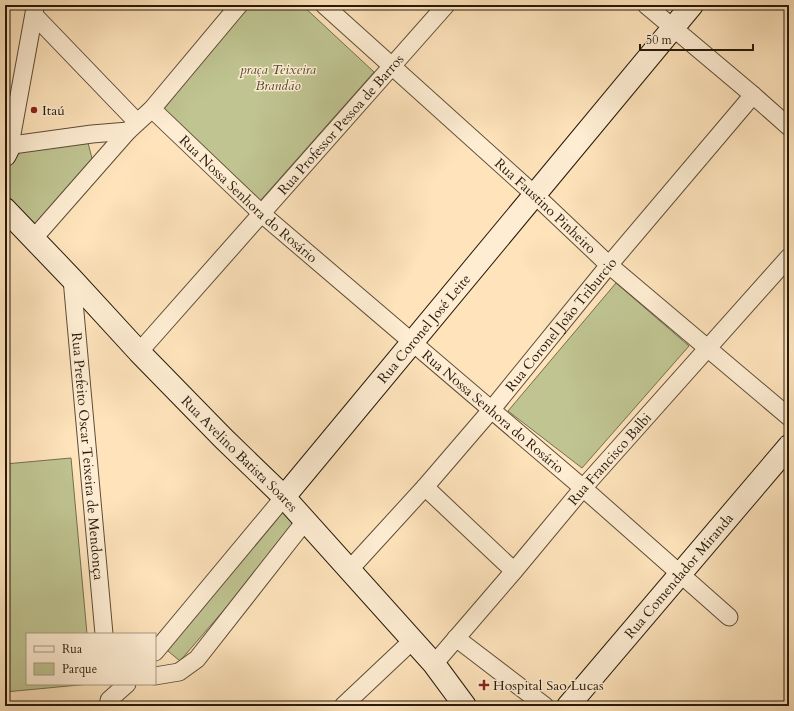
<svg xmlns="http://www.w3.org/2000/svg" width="794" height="711" font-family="Cardo,serif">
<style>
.green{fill:#bfc491;stroke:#736f4e}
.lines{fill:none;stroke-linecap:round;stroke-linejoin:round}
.street-casing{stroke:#5d4c36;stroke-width:19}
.secondary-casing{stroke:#271a0a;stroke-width:24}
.street{stroke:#feedd3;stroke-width:17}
.secondary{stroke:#feedd3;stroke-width:22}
.poi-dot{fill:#8f2418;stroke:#feedd3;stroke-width:1.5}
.labels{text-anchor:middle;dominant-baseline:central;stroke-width:3;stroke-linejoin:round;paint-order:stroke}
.park-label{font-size:14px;font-style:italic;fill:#554d32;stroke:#feedd3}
.poi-label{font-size:14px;fill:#271a0a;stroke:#feedd3;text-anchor:start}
.street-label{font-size:14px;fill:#271a0a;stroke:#feedd3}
</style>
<rect width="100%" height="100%" fill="#fee3bb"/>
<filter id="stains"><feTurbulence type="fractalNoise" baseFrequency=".005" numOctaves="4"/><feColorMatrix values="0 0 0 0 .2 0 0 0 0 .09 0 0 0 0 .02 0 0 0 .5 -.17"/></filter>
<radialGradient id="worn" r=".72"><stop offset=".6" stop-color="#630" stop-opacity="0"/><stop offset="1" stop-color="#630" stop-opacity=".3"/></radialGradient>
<!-- green -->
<path class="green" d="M248 5H302L374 72 260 201 163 110Z
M87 139 94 166 36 230 5 202V171L13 153Z
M616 283 689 346 582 468 508 411Z
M71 458 87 634H27V684H90L5 692V464Z
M279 508 298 524 180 661 162 646Z"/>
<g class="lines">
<!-- street casing -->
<g class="street-casing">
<g id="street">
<path id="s1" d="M324 5 535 195 609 265 789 417"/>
<path d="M646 5 753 95 789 127"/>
<path d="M34 15 137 122"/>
<path id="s2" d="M152 109 262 214 583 488 729 617"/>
<path d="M10 145 35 8"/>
<path d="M5 146 92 134 128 131"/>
<path d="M34 238 128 131 152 109 239 5"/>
<path id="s3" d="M72 279 104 634"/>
<path id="s4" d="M139 352 446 5"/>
<path d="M425 487 514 571"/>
<path id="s5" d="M350 569 425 487 492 409 609 265 753 95"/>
<path d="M456 638 545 706"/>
<path d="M155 652 284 497"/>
<path id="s6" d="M434 664 514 571 583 488 789 257"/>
<path d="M155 676 179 672 197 659 306 520"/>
<path d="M109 700 127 684"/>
<path d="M343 706 413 640"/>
</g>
</g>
<!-- secondary casing -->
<g class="secondary-casing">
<g id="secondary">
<path d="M5 155 10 145"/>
<path id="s7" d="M5 209 72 279 139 352 223 438 284 497 434 664 465 706"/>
<path id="s8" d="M284 497 692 5"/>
<path id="s9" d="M568 706 789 446"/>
</g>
</g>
<!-- street -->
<use href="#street" class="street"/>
<!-- secondary -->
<use href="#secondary" class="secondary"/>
</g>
<!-- markers -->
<g class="poi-dot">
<circle cx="34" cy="110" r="4"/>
<path d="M482 679h4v4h4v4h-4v4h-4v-4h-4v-4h4z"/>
</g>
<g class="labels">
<!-- park labels -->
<g class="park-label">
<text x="278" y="69">praça Teixeira<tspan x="278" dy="16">Brandão</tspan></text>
</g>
<!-- poi labels -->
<g class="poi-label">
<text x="42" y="110">Itaú</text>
<text x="493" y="685">Hospital Sao Lucas</text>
</g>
<!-- street labels -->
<g class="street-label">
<text stroke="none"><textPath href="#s4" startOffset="304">Rua Professor Pessoa de Barros</textPath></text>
<text stroke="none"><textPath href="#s2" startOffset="132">Rua Nossa Senhora do Rosário</textPath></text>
<text stroke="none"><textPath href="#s1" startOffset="299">Rua Faustino Pinheiro</textPath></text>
<text stroke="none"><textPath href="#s5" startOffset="323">Rua Coronel João Triburcio</textPath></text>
<text stroke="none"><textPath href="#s8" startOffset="219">Rua Coronel José Leite</textPath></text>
<text stroke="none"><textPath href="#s2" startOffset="456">Rua Nossa Senhora do Rosário</textPath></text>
<text stroke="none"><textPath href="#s7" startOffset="339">Rua Avelino Batista Soares</textPath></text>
<text stroke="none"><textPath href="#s3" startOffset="178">Rua Prefeito Oscar Teixeira de Mendonça</textPath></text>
<text stroke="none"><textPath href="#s6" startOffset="270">Rua Francisco Balbi</textPath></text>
<text stroke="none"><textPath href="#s9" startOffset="171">Rua Comendador Miranda</textPath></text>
</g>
</g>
<!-- margin -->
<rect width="794" height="711" fill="none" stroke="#fee3bb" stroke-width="20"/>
<rect x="6" y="6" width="782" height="699" fill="none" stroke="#271a0a" stroke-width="2"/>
<rect x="10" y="10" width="774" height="691" fill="none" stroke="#271a0a"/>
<!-- legend -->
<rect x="26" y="633" width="130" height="52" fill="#feedd3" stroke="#a89983"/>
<rect x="34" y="646" width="20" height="6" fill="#feedd3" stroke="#a89983"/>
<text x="62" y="653" font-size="12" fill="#271a0a">Rua</text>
<rect x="34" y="663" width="20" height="12" fill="#bfc491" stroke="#a89983"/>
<text x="62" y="673" font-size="12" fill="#271a0a">Parque</text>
<!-- scale -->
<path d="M640 44v6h113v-6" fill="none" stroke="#271a0a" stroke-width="2"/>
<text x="646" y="44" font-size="12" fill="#271a0a" stroke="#feedd3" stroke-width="3" paint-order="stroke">50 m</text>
<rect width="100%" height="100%" filter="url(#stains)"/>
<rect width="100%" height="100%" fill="url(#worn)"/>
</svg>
